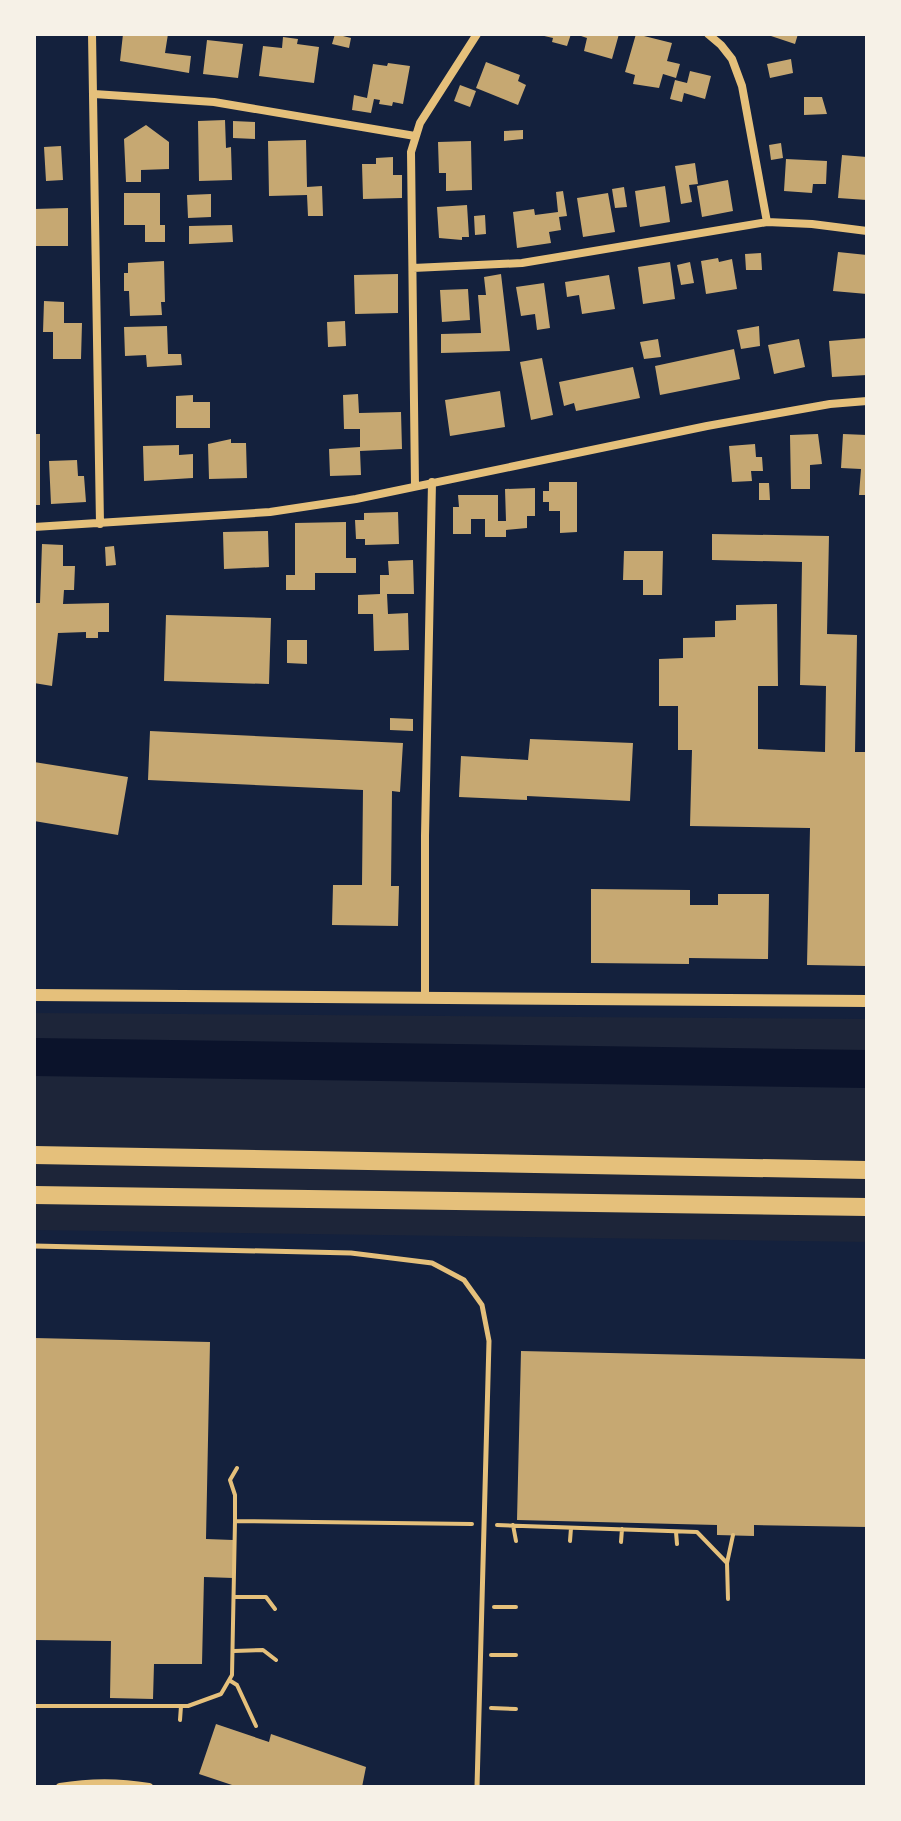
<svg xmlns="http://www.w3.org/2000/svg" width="901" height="1821" font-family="Mulish,sans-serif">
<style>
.green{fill:#1d2539}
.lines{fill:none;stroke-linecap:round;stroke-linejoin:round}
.river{stroke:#0b132b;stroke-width:38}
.building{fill:#c6a872}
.path{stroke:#e5c07b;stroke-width:4}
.service{stroke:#e5c07b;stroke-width:5}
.minor{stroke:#e5c07b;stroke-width:8}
.tertiary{stroke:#e5c07b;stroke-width:12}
.motorway{stroke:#e5c07b;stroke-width:18}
</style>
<rect width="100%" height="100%" fill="#14213d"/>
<!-- green -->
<path class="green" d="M34 1013 867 1019V1242L34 1230Z"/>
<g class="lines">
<!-- river -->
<path class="river" d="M34 1057 867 1069"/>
</g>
<!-- building -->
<path class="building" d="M123 34H168L165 53 191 56 189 73 120 61Z
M335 34 351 38 349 48 332 44Z
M571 34 567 46 552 42 553 38 540 35Z
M575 34H619L612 59 584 51 587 38Z
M636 34 672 43 667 61 680 64 676 78 663 74 659 88 633 84 635 75 625 72Z
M765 34H798L795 44Z
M283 37 298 39 297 44 319 47 314 83 259 76 263 46 282 48Z
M207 40 243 44 238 78 203 74Z
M791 59 793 73 770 78 767 64Z
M486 62 520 75 518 81 526 85 518 105 476 88Z
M388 63 410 66 403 104 393 102 392 106 379 104 380 100 374 99 371 113 352 110 354 95 367 98 373 64 387 66Z
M690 71 711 76 705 99 684 93 682 102 670 99 675 80 687 83Z
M460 85 476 91 470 107 454 101Z
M804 97H822L827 114 804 115Z
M225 120 226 148 231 147 232 180 199 181 198 121Z
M233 121 255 122V139L233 138Z
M146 125 169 142V169L141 170V182H126L124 139Z
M523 130V139L504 141V131Z
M306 140 307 187 322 186 323 216H308L307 195 269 196 268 141Z
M471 141 472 190 446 191V173H439L438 142Z
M781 143 783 158 771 160 769 145Z
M61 146 63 180 46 181 44 147Z
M842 155 867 157V200L838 198Z
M393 157V175H402V198L363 199 362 164H376V158Z
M786 159 827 161 826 184H813L812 193 784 191Z
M695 163 698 184 689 185 692 202 681 204 675 166Z
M728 180 733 211 702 217 697 186Z
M665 186 670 222 640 227 635 191Z
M624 187 627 207 615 208 612 189Z
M563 191 567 216 559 217 561 230 549 232 551 243 517 248 513 212 534 209 535 215 558 212 556 192Z
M124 193H160V225H165V242H145V225H124Z
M608 193 615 232 583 237 577 198Z
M211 194V217L188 218 187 195Z
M467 205 469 237H462V240L439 238 437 207Z
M68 208V246H34V209Z
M485 215 486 234 475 235 474 216Z
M232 225 233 242 189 244V226Z
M838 252 867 255V294L833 291Z
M761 253 762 270H746L745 254Z
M718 258 719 262 732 259 737 289 706 294 701 261Z
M164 261 165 302H161L162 315 130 316 129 291H124V273H128V263Z
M670 262 675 299 643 304 638 267Z
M690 262 694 283 681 285 677 265Z
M398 274V313L355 314 354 275Z
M501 274 510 351 441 353V334L481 333 478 295H486L484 277Z
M609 275 615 309 582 314 579 295 567 297 565 282Z
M544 283 550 328 537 330 535 314 521 316 516 287Z
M468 289 470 320 442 322 440 290Z
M44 301 64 302V323H82L81 359H53V332H43Z
M345 321 346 346 328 347 327 322Z
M167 326 168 354H181L182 365 147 367 146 355 125 356 124 327Z
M759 326 760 346 741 349 737 330Z
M867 338V375L832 377 829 341Z
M658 339 661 357 644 359 640 342Z
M799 339 805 367 774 374 768 345Z
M734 349 740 379 660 395 655 366Z
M542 358 553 415 531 420 520 362Z
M633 367 640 398 576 411 574 403 564 406 559 382Z
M500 391 505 427 450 436 445 400Z
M358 394 359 413 401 412 402 449 360 451 361 475 330 476 329 449 360 447V429H344L343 395Z
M193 395V402H210V428H176V396Z
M34 434H40V505H34Z
M818 434 822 464 810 465V489H791L790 435Z
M843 434 867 435V495H859L861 469 841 468Z
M231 439V443H246L247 478 209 479 208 444Z
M755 444 756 457H762L763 471H751L752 481 732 482 729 446Z
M179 445V455L193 454V478L144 481 143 446Z
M77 460 78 476H84L86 502 51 504 49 461Z
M549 482H577V532L560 533V511H549V502H543V491H549Z
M759 483H769L770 500H759Z
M535 488V516H527V528L506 530V537H485V519H471V534H453V507H459L458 495H498V521H506L505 489Z
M398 512 399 544 365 545V539H356L355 520H364V513Z
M346 522V558H356V573H315V590H286V575H295V523Z
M268 531 269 567 224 569 223 532Z
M712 534 829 536 827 634 857 635 855 752H867V966L807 965 810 828 690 826 692 750H678V706H659V659L683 658V638L715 637V621L736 620V605L777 604 778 686H758V749L825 752 826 686 800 685 802 562 712 560Z
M42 544 63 545V566H75L74 590H64L63 604 109 603V632H98V638H86V632L58 633 52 686 34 683V603H40Z
M114 546 116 565 106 566 105 547Z
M624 551H663L662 595H643V580H623Z
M413 560 414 594H387L388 614 408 613 409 650 374 651 373 614H358V595L380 594V575H389L388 561Z
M166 615 271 618 269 684 164 681Z
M287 640H307V664L287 663Z
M390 718 413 719V731L390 730Z
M150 731 403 743 400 792 392 791 391 886H399L398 926 332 925 333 885H362L363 790 148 780Z
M530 739 633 743 630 801 527 796V800L459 797 461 756 528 760Z
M34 762 128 777 118 835 34 821Z
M591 889 690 890V905H718V894H769L768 959 689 958V964L591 963Z
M34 1338 210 1342 206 1539 233 1540V1578L204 1577 202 1664H154L153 1699 110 1698 111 1641 34 1640Z
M521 1351 867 1359V1527L754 1525V1536L717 1535V1525L517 1520Z
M216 1724 269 1742 271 1734 366 1767 362 1787H238L199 1774Z"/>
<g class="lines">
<!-- path -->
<path class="path" d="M235 1521V1495L230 1480 237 1468
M497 1525 697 1532 727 1563 728 1599
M513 1525 516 1541
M676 1532 677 1544
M570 1541 571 1528
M621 1542 622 1529
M727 1563 733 1535
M235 1597H266L275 1609
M494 1607H516
M234 1651 263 1650 276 1660
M491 1655H516
M229 1680 237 1685 256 1726
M34 1706H188L221 1694 232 1675 235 1521 472 1524
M491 1708 516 1709
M180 1720 181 1706"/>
<!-- service -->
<path class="service" d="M34 1246 351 1253 432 1263 464 1280 482 1305 489 1341 477 1787"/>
<!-- minor -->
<path class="minor" d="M92 34 100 524
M708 34 721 45 732 59 742 86 767 222
M94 94 214 102 415 136
M413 268 522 263 767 222 812 224 867 231
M415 486 411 152 420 123 477 34
M34 527 270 512 356 499 707 426 830 404 867 401
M425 999V836L432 482
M60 1787C89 1782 120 1782 149 1787"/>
<!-- tertiary -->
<path class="tertiary" d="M34 995 867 1001"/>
<!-- motorway -->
<path class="motorway" d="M34 1155 867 1170
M34 1195 867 1207"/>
</g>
<!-- border -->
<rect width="901" height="1821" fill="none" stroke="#f6f1e7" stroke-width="72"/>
</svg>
